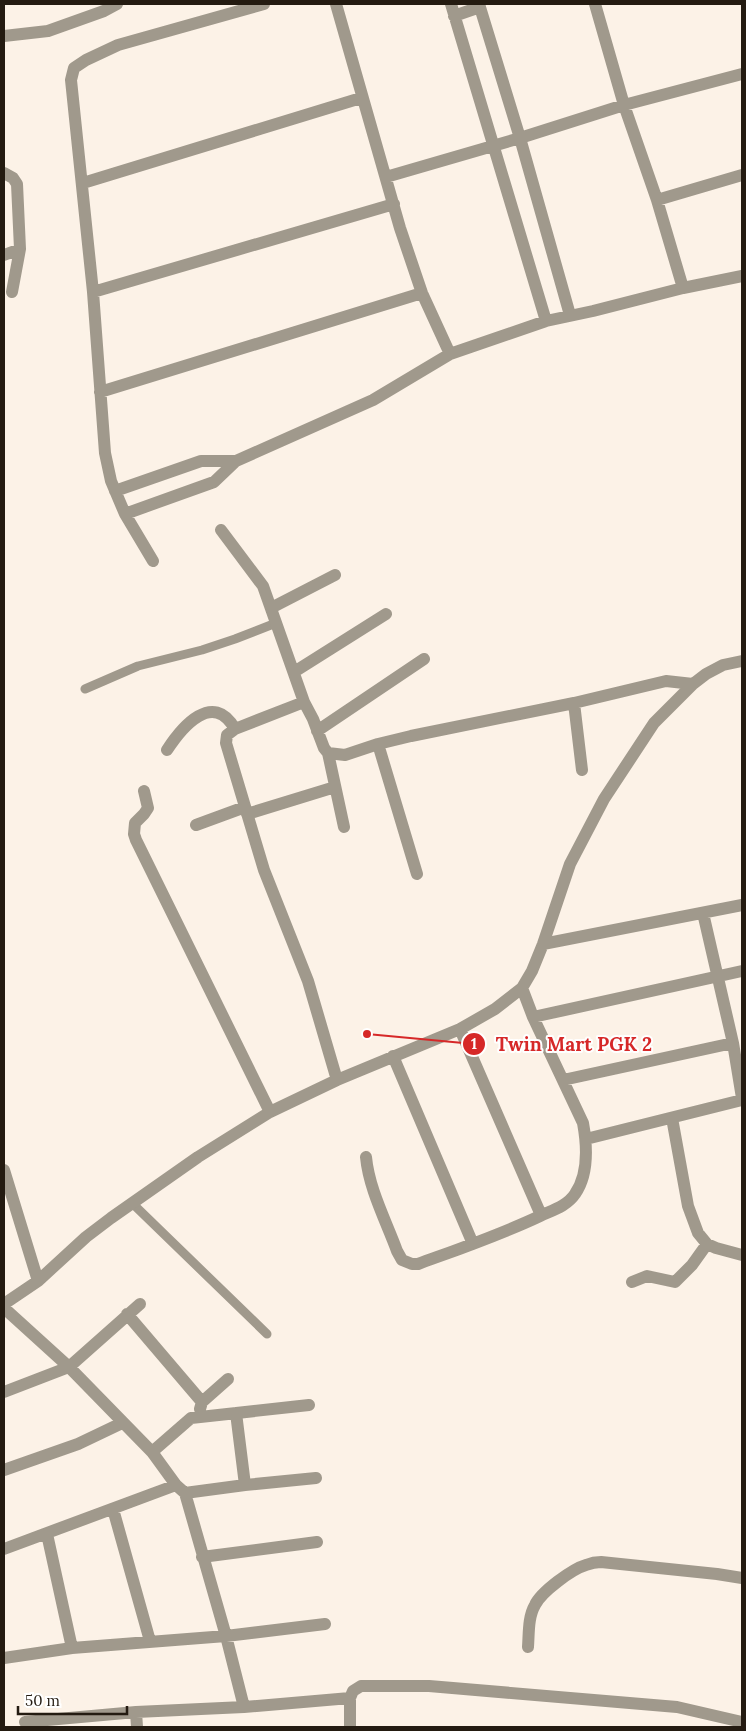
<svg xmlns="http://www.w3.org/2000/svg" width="746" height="1731" font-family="Lora,serif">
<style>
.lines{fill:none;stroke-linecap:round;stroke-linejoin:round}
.service{stroke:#a0998c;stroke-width:9}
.minor{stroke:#a0998c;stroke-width:12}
.leader{fill:none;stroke:#d62828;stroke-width:2}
.callout-dot{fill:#d62828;stroke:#fff;stroke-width:2}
.mark-label{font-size:15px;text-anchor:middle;font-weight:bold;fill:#fff}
.callout-label{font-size:19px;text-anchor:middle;font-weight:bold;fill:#d62828;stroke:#fff;stroke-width:4;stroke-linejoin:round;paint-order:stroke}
</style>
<rect width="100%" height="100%" fill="#fcf2e7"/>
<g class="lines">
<!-- service -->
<path class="service" d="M85 689 138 666 202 650 235 639 276 623
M133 1204 267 1334"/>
<!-- minor -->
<path class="minor" d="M336 4 400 228 422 293 450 354
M451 4 546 321
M479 4 520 138 570 315
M595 4 624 105 657 200 683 288
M454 16 480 7
M4 36 48 31 104 11 117 4
M4 173 13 178 17 184 20 249 12 292
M386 177 520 138 624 105 742 74
M83 183 361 98
M657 200 742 175
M4 255 20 249
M93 292 394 204
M100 392 422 293
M115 491 201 461H236
M125 514 214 482 236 461 373 400 450 354 546 321 593 311 683 288 742 276
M221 530 263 586 304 702 313 719 324 748 328 753 345 755 378 744 411 736 574 703 666 681 693 684
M153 561 125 514 111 481 105 453 93 292 71 80 74 68 86 60 118 45 264 4
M271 608 335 575
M294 672 386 614
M304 702 235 729 227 735 226 743 264 870 308 981 337 1080
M574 703 582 770
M317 731 424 659
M378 744 417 874
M167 750C182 727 213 690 235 729
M328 753 344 827
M144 791 148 808 144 814 135 823 134 834 136 840 270 1112
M247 814 335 787
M196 825 245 807
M543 944 742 905
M533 1017 742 971
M460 1029 541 1215
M733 1043 742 1098
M393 1056 473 1244
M563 1080 733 1043 703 913
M672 1118 688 1206 698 1233 707 1244 716 1248 742 1255
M586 1139 742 1100
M366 1157C369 1189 386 1221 397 1251L402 1260 412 1264H418C459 1249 500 1235 540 1216 553 1210 567 1206 575 1194 589 1174 587 1145 583 1123L533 1017 522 988
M4 1170 38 1281
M632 1282 647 1276 675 1282 692 1265 707 1244
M4 1304 38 1281 86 1237 111 1218 198 1157 270 1112 337 1080 460 1029 495 1009 522 988 532 971 543 944 570 864 604 799 654 723 693 684 706 674 723 665 742 661
M4 1308 69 1367 152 1452 176 1485 185 1493 226 1636 244 1707
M127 1314 202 1402
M4 1392 69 1367 140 1304
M200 1409 202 1402 228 1379
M236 1413 245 1485
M152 1452 191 1418 309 1405
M4 1470 78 1444 122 1423
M185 1493 245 1485 316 1478
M113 1509 150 1641
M47 1534 72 1648
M4 1549 176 1485
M202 1557 317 1542
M528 1647C529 1633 528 1617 535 1605 541 1592 572 1569 586 1565 591 1563 596 1562 601 1562L717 1574 742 1578
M4 1658 72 1648 226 1636 325 1624
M350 1698V1727
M136 1712 137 1727
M25 1722 136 1712 244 1707 350 1698 353 1691 361 1686H429L677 1707 742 1722"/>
</g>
<!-- callouts -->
<path class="leader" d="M367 1034L474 1044"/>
<g class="callout-dot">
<circle cx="367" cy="1034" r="5"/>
<circle cx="474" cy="1044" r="12"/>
</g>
<g class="mark-label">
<text x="474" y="1049">1</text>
</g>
<g class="callout-label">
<text x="574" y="1051">Twin Mart PGK 2</text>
</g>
<!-- border -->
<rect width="746" height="1731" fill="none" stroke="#241b11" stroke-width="10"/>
<!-- scale -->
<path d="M18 1706v8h109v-8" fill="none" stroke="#241b11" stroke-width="2.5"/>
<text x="25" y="1706" font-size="15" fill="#241b11" stroke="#ffffff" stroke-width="4" paint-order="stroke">50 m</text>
</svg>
